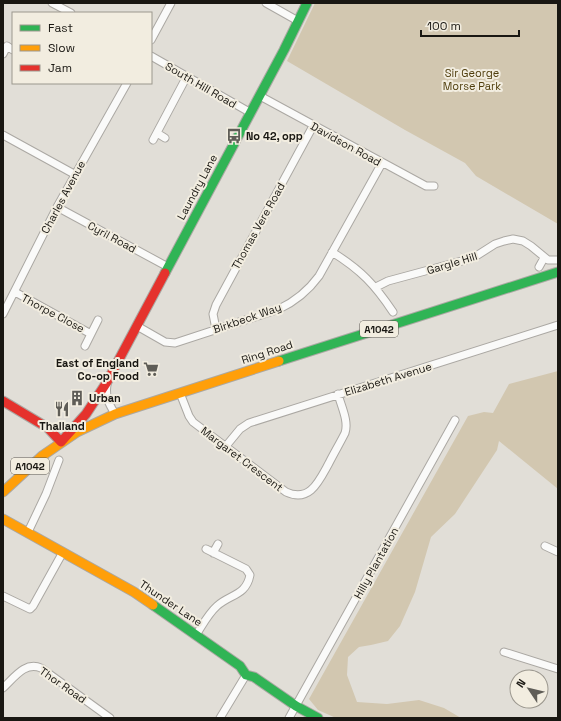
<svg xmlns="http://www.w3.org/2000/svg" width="561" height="721" font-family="'Space Grotesk',sans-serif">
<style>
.green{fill:#d2c7b0}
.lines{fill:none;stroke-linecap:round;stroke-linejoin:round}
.street-casing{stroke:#aba8a3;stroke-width:9}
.fast-casing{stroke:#aba8a3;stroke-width:11}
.slow-casing{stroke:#aba8a3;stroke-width:11}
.jam-casing{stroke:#aba8a3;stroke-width:11}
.street{stroke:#fafaf9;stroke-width:7}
.fast{stroke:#30b455;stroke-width:9}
.slow{stroke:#ff9f0a;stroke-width:9}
.jam{stroke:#e5322d;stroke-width:9}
.labels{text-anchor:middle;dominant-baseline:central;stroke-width:4;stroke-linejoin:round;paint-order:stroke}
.shield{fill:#f2ede0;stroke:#5a5750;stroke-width:1}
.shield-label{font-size:10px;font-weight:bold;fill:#191712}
.park-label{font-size:11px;fill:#4f3d0c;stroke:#f2ede0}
.street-label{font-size:11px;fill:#191712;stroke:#f2ede0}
.poi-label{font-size:11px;font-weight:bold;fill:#191712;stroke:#f2ede0;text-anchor:start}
</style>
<rect width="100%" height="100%" fill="#e1ded7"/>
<!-- green -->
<path class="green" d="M315 3H558V224L476 176 465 163 405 130 287 61Z
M558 371V489L499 441 497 450 455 514 431 537 415 592 400 626 388 641 371 645 359 647 348 657 347 675 357 702 387 704 419 700 444 708 461 718H336L318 710 309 699 468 416 484 412 493 413 509 384Z"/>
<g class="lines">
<!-- street casing -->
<g class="street-casing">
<path id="street" d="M52 3 71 13
M266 3 298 21
M151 40 171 3
M3 54 7 46 13 50
M151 56 251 113
M260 96 426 186H434
M157 133 165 138
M3 135 74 174
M153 140 187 76
M57 207 168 267
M332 252C361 270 375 285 393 312
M539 267 544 258
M376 287 388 281 473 258 495 244 504 241 513 239 523 241 531 246 548 260H558
M15 292 91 334 98 320
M3 314 57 207 127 83
M137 326 165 342 175 343 279 309C296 301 308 291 319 276L382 163
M216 329 213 314 216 305 313 126
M85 346 91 334
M107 385C105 397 109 404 115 414
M180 393 189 416 193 422 286 492C310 503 319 481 329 463 334 453 340 443 345 433 349 421 341 406 338 394
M226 446 240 429 249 423 558 325
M28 532 46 494 59 460
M545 546 558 552
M213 553 218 544
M3 596 30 609 33 606 63 552
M196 635C202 626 208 614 217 606 230 594 246 596 250 575L246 569 206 549
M504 652 558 669
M3 688C14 678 25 661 41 668L110 718
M220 718 246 675
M289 718 455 420"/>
</g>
<!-- fast casing -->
<g class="fast-casing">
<path id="fast" d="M165 273 284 50 307 3
M279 361 558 272
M153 605 240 666 246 675 254 677 296 706 318 718"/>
</g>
<!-- slow casing -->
<g class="slow-casing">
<path id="slow" d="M3 492 42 456 77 432 115 414 279 361
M3 519 134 592 153 605"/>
</g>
<!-- jam casing -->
<g class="jam-casing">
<path id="jam" d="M3 401 48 428 61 442 86 414 107 382 165 273"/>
</g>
<!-- street -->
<use href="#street" class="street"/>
<!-- fast -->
<use href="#fast" class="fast"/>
<!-- slow -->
<use href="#slow" class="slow"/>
<!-- jam -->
<use href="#jam" class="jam"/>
</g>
<!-- icons -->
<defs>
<g id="bus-bare" transform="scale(1.2)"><path d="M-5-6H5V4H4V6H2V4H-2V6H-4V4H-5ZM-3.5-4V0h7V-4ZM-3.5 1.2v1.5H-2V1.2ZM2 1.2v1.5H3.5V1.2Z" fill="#5f5d57" stroke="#f2ede0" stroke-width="2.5" paint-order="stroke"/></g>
<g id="supermarket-bare" transform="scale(1.2)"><path d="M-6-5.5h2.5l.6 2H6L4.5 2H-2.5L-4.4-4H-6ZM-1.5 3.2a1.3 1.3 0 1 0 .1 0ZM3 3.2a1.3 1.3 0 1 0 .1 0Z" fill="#5f5d57" stroke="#f2ede0" stroke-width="2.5" paint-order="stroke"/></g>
<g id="building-bare" transform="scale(1.2)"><path d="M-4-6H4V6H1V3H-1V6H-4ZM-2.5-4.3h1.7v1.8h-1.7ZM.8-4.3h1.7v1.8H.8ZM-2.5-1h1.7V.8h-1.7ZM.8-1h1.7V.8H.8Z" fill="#5f5d57" stroke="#f2ede0" stroke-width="2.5" paint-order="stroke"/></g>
<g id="restaurant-bare" transform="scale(1.2)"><path d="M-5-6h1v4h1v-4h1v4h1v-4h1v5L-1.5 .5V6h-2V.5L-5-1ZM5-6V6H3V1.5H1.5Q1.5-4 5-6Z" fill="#5f5d57" stroke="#f2ede0" stroke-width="2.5" paint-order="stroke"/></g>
</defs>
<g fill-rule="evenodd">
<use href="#bus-bare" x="234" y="136"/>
<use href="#supermarket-bare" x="151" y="369"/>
<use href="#building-bare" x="77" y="398"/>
<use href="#restaurant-bare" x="62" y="409"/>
</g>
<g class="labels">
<!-- shield labels -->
<g class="shield">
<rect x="360" y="321" width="38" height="16" rx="3"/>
<rect x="11" y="458" width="38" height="16" rx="3"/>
</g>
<g class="shield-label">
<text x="379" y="329">A1042</text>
<text x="30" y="466">A1042</text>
</g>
<!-- park labels -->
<g class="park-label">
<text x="472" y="73">Sir George<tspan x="472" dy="13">Morse Park</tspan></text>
</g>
<!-- street labels -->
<g class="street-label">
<text transform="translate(201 85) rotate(30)">South Hill Road</text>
<text transform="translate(346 144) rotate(29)">Davidson Road</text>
<text transform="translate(197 187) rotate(-62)">Laundry Lane</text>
<text transform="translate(63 197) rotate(-62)">Charles Avenue</text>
<text transform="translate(258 226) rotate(-61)">Thomas Vere Road</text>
<text transform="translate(112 237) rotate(28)">Cyril Road</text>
<text transform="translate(452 263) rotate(-17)">Gargle Hill</text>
<text transform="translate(53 313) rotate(28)">Thorpe Close</text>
<text transform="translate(247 318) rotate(-19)">Birkbeck Way</text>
<text transform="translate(267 352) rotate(-18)">Ring Road</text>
<text transform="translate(388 379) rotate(-17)">Elizabeth Avenue</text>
<text transform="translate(242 459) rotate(37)">Margaret Crescent</text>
<text transform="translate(376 563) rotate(-61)">Hilly Plantation</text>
<text transform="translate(171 603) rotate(34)">Thunder Lane</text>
<text transform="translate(63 685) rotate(35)">Thor Road</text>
</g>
<!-- poi labels -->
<g class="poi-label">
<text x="246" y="136">No 42, opp</text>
<text x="139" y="363" text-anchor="end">East of England<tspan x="139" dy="13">Co-op Food</tspan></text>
<text x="89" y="398">Urban</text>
<text x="62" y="426" text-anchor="middle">Thailand</text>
</g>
</g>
<!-- border -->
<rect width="561" height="721" fill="none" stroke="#191712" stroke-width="8"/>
<!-- legend -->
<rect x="12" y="12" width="140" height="72" fill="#f2ede0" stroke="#9b978e"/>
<rect x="20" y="25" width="20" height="6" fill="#30b455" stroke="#9b978e"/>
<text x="48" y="32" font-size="12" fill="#191712">Fast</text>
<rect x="20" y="45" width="20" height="6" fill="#ff9f0a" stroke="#9b978e"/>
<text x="48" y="52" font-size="12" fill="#191712">Slow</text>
<rect x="20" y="65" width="20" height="6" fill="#e5322d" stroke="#9b978e"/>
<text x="48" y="72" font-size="12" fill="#191712">Jam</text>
<!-- north arrow -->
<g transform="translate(529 689) rotate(305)"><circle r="19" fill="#f2ede0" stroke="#9b978e"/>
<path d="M0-3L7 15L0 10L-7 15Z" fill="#5f5d57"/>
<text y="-6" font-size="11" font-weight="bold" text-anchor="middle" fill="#191712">N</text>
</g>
<!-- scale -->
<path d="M421 30v6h98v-6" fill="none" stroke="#191712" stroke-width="2"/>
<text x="427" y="30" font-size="12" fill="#191712" stroke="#f2ede0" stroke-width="3" paint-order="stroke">100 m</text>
</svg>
